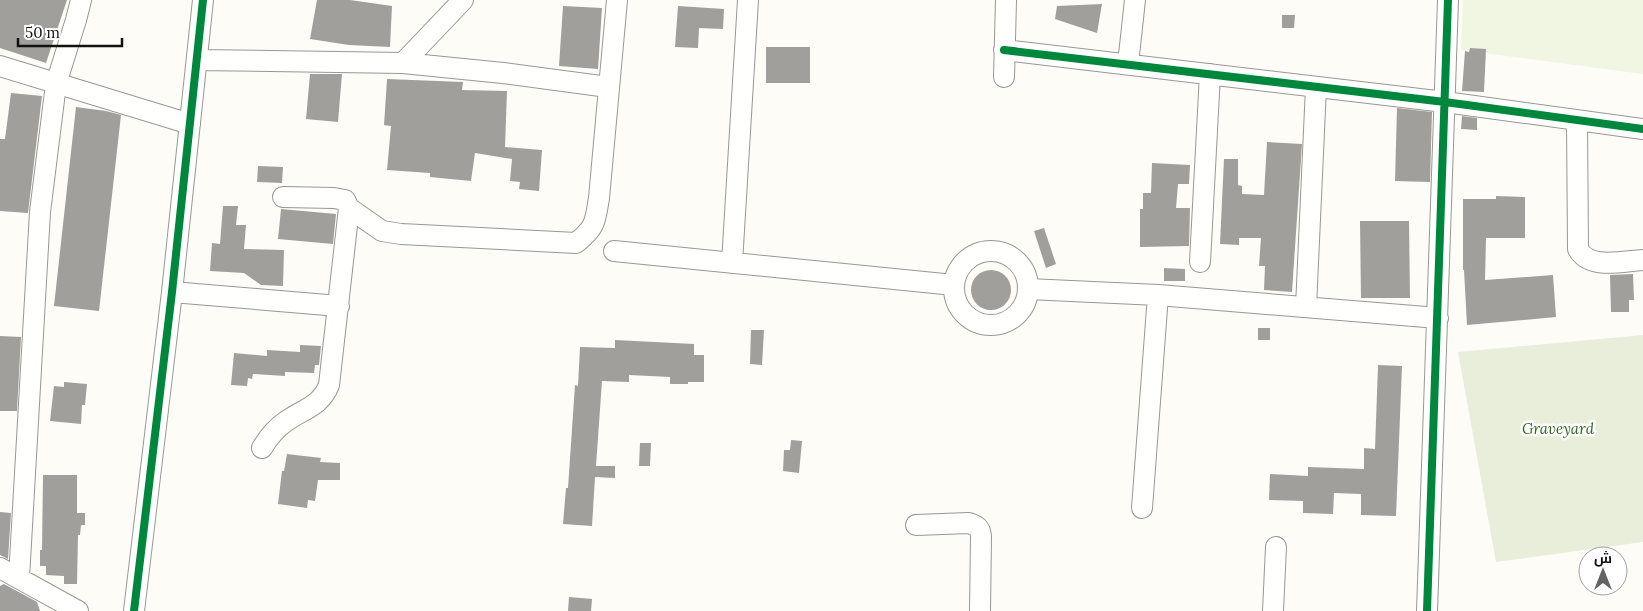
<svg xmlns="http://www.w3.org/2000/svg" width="1643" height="611" font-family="Lora,Cairo,serif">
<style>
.cemetery{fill:#e9eedb}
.pitch{fill:#f0f6e1}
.building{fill:#a19f9c}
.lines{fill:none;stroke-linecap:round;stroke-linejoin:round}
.minor-casing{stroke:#979795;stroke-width:22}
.minor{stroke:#fffffe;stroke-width:20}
.cycleway-casing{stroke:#fff;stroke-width:11}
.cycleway{stroke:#00873e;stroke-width:8}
.labels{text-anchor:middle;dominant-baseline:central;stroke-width:5;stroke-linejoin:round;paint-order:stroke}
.park-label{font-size:15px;font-style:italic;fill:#2f6b1f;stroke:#fff}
</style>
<rect width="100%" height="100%" fill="#fdfcf7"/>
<!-- cemetery -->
<path class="cemetery" d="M1643 335V542L1496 562 1458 352Z"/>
<!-- pitch -->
<path class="pitch" d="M1463 0H1643V74L1461 50Z"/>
<!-- building -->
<path class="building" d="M0 0H67L46 63 0 48Z
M317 0H350L392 6 390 47 349 45 310 39Z
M1102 4 1097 33 1055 19 1057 6Z
M563 6 602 8 598 69 559 66Z
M678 6 724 9 723 29 699 28 698 48 675 47Z
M1282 15H1295L1294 28H1282Z
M766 47H810V83H766Z
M1470 48 1486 49 1484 92 1462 91 1465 51 1469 52Z
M310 74H342L338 122 306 119Z
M387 79 463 82 462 90 507 91 505 147 542 150 539 191 519 189 520 182 510 181 512 159 475 153 471 181 430 177V173L387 170 391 126 384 125Z
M11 93 42 96 28 213 0 211V139H5Z
M76 107 106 111 121 115 99 311 54 306Z
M1397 108 1432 112 1430 182 1395 181Z
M1462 116 1477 118V130L1461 129Z
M1267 142 1302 144 1292 292 1264 290 1265 266H1259L1261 238H1239V245L1220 244 1224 159H1238V185L1242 186V194L1264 195Z
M1152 163 1190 165 1189 184H1178L1176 208H1190L1189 246 1140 247V209H1143V193H1151Z
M258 166 283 167 282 183 257 182Z
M1496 196 1525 197V238H1486L1485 280 1553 275 1556 317 1467 325 1464 270H1463V199H1496Z
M223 206H238L236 225H246L244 249 284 250 283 286 261 285 244 273 210 271 212 243 220 244Z
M281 209 336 214 333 244 278 239Z
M1360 221H1409L1410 298H1361Z
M1044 228 1056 264 1046 268 1034 231Z
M1164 268 1185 269V281H1164Z
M971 290a20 20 0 1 1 40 0a20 20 0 1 1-40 0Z
M1633 274 1634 300H1629V312H1611L1610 275Z
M1258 328H1270V340H1258Z
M751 330H764L762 365 750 364Z
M0 336 21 337 17 411H0Z
M615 340 694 344V355H704V382H688V384H670V377L629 375V382L602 381 596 466H615V478L595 477 592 526 563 524 566 488H568L575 385 578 386 580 347 615 348Z
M300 345 321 346 319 365H315L314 373 285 372V376L253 374 252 379 248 378 247 386 231 385 234 353 267 356V350L300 352Z
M1378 365 1402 366 1396 516 1361 515V494L1334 493 1333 514 1303 513V501L1269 500 1270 474 1308 476V467L1364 469V448L1375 449Z
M64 382 87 384 85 405H82L81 424 50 421 54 386 64 387Z
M791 440 802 441 799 473 783 471 784 450H790Z
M640 443H651L650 466H639Z
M287 454 321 458 320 462 340 463V480H318L315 501 308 500 307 508 278 504 282 471H284Z
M43 475H77V513H85V525H81L80 535H78L77 584H64V576L46 575V566H40V550H42Z
M0 512 11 513 8 559 0 555Z
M4 584 37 602 40 611H0V586Z
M569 597 592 599 591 611H568Z"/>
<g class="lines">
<!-- minor casing -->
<g class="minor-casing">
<path id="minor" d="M1004 50 1445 102 1643 129
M197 60 403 63 503 73 608 87
M403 63 463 0
M1128 64 1135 0
M0 66 190 124
M1004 77 1006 0
M1577 120 1578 249C1589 270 1622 261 1643 260
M349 208 382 231 401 234 576 243C596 227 595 222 599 198L617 0
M954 288a37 37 0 1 1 74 0a37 37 0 1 1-74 0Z
M614 251 954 285
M1200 262 1210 74
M732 263 748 0
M1028 289 1158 295 1438 318
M172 292 339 306
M1306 307 1316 87
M262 448C268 438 275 429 285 422 303 409 320 407 329 385L349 208 345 200 334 198 283 197
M1142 508 1158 295
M916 525 969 523C977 526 980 527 981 536L980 611
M0 568 78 611
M19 578 40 212 56 84 76 20 81 0
M134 611 172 292 203 0
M1273 611 1276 547
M1427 611 1448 0"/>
</g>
<!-- minor -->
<use href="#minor" class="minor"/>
<!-- cycleway casing -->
<g class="cycleway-casing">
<path id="cycleway" d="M1004 50 1445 102 1643 129
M134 611 172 292 203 0
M1427 611 1448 0"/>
</g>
<!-- cycleway -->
<use href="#cycleway" class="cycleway"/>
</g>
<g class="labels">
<!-- park labels -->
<g class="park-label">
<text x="1558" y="428">Graveyard</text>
</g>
</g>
<!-- north arrow -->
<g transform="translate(1603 571)"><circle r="24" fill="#ffffff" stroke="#a0a0a0"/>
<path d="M0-4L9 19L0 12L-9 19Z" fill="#646362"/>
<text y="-8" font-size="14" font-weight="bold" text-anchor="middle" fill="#111111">ش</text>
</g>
<!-- scale -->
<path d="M18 38v8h104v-8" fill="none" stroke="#111111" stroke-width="2.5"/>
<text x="25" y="38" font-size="15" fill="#111111" stroke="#ffffff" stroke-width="4" paint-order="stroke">50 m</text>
</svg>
